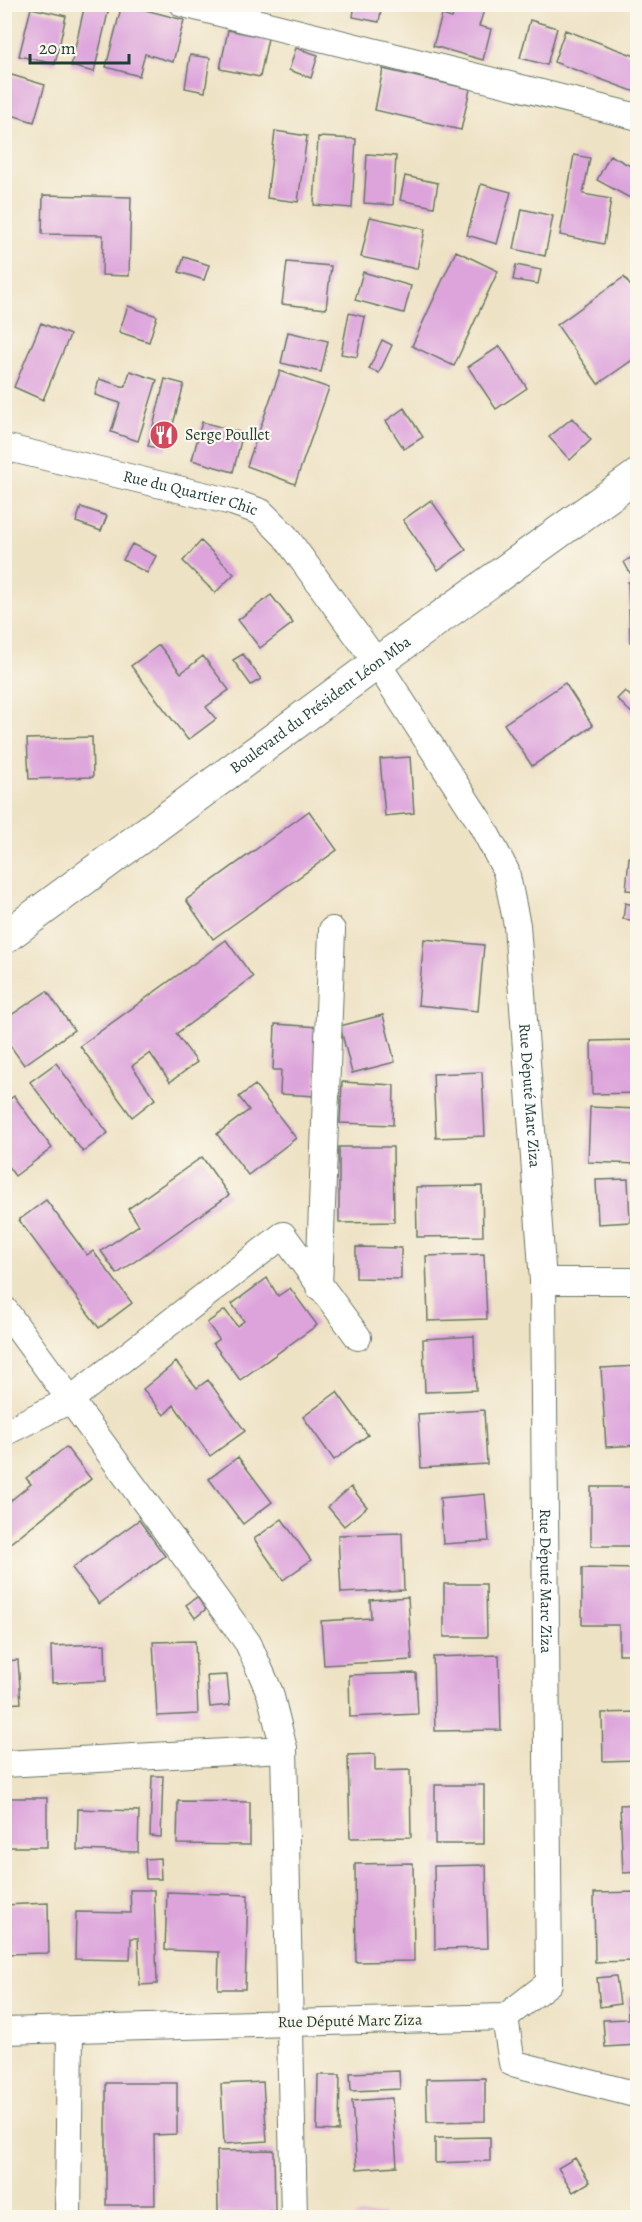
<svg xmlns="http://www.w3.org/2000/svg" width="642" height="2222" font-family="Alegreya,serif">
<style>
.building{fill:#dda4dc}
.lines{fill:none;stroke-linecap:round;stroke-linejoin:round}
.minor-casing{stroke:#677766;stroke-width:28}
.tertiary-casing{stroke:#677766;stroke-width:34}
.minor{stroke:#fff;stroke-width:26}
.tertiary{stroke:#fff;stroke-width:32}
.labels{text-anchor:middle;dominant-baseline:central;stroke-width:4.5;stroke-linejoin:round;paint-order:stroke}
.poi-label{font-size:16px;fill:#1f3d34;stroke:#fbf7ec;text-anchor:start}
.street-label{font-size:16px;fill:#1f3d34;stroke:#fbf7ec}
</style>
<rect width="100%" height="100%" fill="#fbf7ec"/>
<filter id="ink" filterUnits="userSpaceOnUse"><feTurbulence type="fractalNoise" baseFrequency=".0167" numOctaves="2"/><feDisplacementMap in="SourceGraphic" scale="12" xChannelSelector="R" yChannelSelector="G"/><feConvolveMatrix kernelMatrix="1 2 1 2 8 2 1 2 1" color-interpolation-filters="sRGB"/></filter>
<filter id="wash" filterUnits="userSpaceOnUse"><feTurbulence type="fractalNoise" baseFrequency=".008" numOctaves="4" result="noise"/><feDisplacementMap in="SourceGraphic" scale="24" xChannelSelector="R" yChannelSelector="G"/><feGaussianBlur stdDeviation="1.35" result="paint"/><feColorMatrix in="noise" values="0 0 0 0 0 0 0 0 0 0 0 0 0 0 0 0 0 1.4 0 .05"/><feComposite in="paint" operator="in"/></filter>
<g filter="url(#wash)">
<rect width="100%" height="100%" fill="#eee2c4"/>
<g id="blocks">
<!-- building -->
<path class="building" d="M85 4H110L94 72 71 66Z
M122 4 184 20 173 62 145 54 139 76 106 67Z
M355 4H382L379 22 353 17Z
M456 4H486L479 26 491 29 483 60 433 46 442 15 452 18Z
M31 8 66 16 55 64 19 56Z
M530 20 557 28 547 65 520 58Z
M228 30 268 38 260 77 220 69Z
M565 30 638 57V93L554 62Z
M296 48 318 55 311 78 289 70Z
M190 55 210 58 205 92 185 88Z
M383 69 470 89 461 130 375 110Z
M5 73 45 85 34 122 5 113Z
M275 131 307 136 298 202 267 198Z
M318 137 356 139 352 208 314 205Z
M367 154 396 156 393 205 364 203Z
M574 155 590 158 583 194 611 199 604 244 560 235Z
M610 155 638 170V186L630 198 597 180Z
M405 176 438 183 434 207 400 200Z
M481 184 511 192 497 244 467 235Z
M43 195 131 197 129 276 102 275 103 235 42 234Z
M522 209 553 216 545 256 514 249Z
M370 217 425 229 417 269 361 257Z
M456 251 498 271 454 366 412 346Z
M184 257 209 265 204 280 179 272Z
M287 262 331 266 326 309 282 304Z
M516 265 541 270 538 284 513 280Z
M363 272 411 286 404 313 355 300Z
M624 277 638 296V356L598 384 557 325Z
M128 306 157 316 149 342 119 332Z
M349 313 365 317 357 357 341 354Z
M41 323 70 335 43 400 14 387Z
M288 332 328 341 321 372 281 363Z
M382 340 392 345 379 373 369 369Z
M500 346 527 388 496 409 468 367Z
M130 371 157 380 138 441 111 432 120 403 95 395 99 379 125 387Z
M280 371 329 388 295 484 247 466Z
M165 379 184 384 166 450 148 446Z
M404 408 423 437 404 449 386 421Z
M572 418 591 440 570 460 549 437Z
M202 422 243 433 233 472 192 460Z
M431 500 466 550 438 570 403 520Z
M81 507 107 516 101 531 76 522Z
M201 541 234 574 215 593 183 561Z
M132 544 156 556 147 573 123 560Z
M638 553V568L630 573 624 562Z
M638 581V642H630L628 582Z
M271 595 293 623 260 648 238 620Z
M159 645 181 673 203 656 229 690 206 707 216 719 188 740 131 666Z
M243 654 261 679 251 685 233 660Z
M565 683 593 726 532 766 504 724Z
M625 691 638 703V719L617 699Z
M92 737 93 777 29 779 27 739Z
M410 757 414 813 385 816 380 759Z
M309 811 337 850 213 939 186 900Z
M629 857H638V891L626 890Z
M625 903 638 906V921L623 919Z
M424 939 484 945 478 1011 418 1005Z
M226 940 253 977 176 1034 197 1062 170 1082 150 1053 132 1066 155 1099 132 1117 80 1046Z
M47 991 74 1030 24 1065 4 1037V1020Z
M383 1015 395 1062 352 1073 340 1026Z
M275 1024 319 1027 316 1096 280 1094 281 1070H273Z
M638 1040V1093L592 1094 591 1041Z
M56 1063 108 1133 83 1152 30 1082Z
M482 1072 485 1136 436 1138 433 1074Z
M342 1082 394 1085 393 1125 340 1123Z
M255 1085 296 1138 248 1175 217 1134 249 1110 239 1097Z
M14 1096 52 1148 15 1176 4 1161V1100L6 1102Z
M590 1107 638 1109V1164L588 1162Z
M339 1147H393L394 1222 339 1223Z
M202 1157 229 1195 117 1274 101 1251 139 1225 128 1209Z
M628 1179 630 1222 598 1224 596 1180Z
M482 1186 483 1236 417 1237 416 1187Z
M46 1200 87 1255 93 1251 132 1303 99 1328 19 1220Z
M356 1247 401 1248V1279L356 1278Z
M484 1254 487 1319 428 1321 426 1256Z
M267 1278 278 1296 290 1288 317 1325 240 1380 213 1343 219 1339 207 1323 225 1310 237 1326 244 1321 232 1304Z
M474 1336 476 1390 425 1392 423 1339Z
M176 1362 197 1388 208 1380 245 1431 210 1456 174 1405 164 1415 143 1389Z
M638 1366V1445L606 1447 601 1368Z
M337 1392 368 1435 334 1460 303 1417Z
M484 1410 487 1464 421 1468 418 1414Z
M66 1447 91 1479 4 1548V1506L31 1484 26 1478Z
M238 1457 272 1502 243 1524 209 1479Z
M351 1487 367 1507 344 1526 328 1507Z
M591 1487H638V1546H591Z
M485 1494 489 1541 443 1544 440 1498Z
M282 1519 311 1560 283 1580 254 1539Z
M139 1520 165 1556 99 1604 72 1568Z
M402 1533 404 1590 341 1593 338 1535Z
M582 1568 638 1569V1654H619V1625H582Z
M444 1584H486L487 1637H444Z
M197 1597 206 1609 195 1618 186 1605Z
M408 1597 412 1660 324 1665 321 1621 371 1618 370 1600Z
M195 1641 198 1714 157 1716 153 1642Z
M105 1644 106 1681 52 1683 51 1646Z
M499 1655 501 1730 435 1731 433 1657Z
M18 1660 21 1703 4 1704V1661Z
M416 1673 418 1714 350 1717 349 1675Z
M227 1675 230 1705 210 1707 207 1676Z
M638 1712V1760L603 1761 602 1713Z
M375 1754V1771L410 1770 411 1837 350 1838 348 1755Z
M152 1776H163L161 1837 150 1836Z
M435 1785H484V1844H435Z
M4 1798H47V1847H4Z
M178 1801 250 1802V1845L177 1844Z
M638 1804V1872L623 1873 620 1805Z
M78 1809 139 1811 138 1852 77 1850Z
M160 1858 161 1879H146L145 1859Z
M413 1863 414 1961 356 1962 355 1864Z
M486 1865 488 1948 435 1949 434 1866Z
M130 1890H154L157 1984 140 1985 138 1938H131L130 1960 75 1959 76 1912 131 1913Z
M167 1892 248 1895 245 1989H218L219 1952 165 1950Z
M638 1892V1961L595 1962 594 1893Z
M48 1903 49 1953 4 1954V1905Z
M616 1976 620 2004 600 2007 597 1978Z
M638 1996V2045L605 2047 603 2020 628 2019 627 1997Z
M399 2071 400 2089 351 2091 350 2073Z
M318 2075H340L339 2131 317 2130Z
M485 2078V2121L427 2122 426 2079Z
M263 2082 267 2141 224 2144 221 2084Z
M106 2083H177V2134L154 2135 155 2205H106Z
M392 2098 397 2166 357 2169 352 2101Z
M490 2137V2161L435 2163V2138Z
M274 2150 275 2211 218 2212 217 2151Z
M575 2158 590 2182 573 2192 558 2168Z
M256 2212V2218H220V2213Z
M384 2214V2218H355V2216Z"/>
</g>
</g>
<g filter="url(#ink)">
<use href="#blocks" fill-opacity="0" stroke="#677766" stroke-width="1.5"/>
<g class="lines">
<!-- minor casing -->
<g class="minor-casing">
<g id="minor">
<path d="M183 4 638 117"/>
<path id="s1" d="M4 447 232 502 261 512 285 536 377 663 480 822 506 871 517 925 543 1281 549 1983 505 2017 4 2031"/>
<path d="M543 1281H638"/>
<path d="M319 1287 332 930"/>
<path d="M4 1309 248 1643 270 1693 284 1749 294 2218"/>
<path d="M4 1433 70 1400 283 1235 358 1337"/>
<path d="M4 1764 284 1749"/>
<path d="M505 2017 512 2063 638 2095"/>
<path d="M68 2218 70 2030"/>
</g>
</g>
<!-- tertiary casing -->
<g class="tertiary-casing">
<g id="tertiary">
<path id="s2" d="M4 938 377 663 638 475"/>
</g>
</g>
<!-- minor -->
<use href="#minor" class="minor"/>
<!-- tertiary -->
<use href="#tertiary" class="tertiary"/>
</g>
</g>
<!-- icons -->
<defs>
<g id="restaurant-disc" transform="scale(1.5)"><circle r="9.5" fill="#d1495b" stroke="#fbf7ec"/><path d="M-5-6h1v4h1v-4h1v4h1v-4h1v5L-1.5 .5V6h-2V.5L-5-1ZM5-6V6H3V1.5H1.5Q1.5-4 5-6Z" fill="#fff"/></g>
</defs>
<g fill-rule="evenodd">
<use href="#restaurant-disc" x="164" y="435"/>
</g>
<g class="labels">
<!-- poi labels -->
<g class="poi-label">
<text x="185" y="435">Serge Poullet</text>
</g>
<!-- street labels -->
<g class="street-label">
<text stroke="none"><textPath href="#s1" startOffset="192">Rue du Quartier Chic</textPath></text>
<text stroke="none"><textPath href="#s2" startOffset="393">Boulevard du Président Léon Mba</textPath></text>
<text stroke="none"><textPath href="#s1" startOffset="927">Rue Député Marc Ziza</textPath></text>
<text stroke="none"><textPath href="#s1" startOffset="1413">Rue Député Marc Ziza</textPath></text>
<text transform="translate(350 2021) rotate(-1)">Rue Député Marc Ziza</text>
</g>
</g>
<!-- margin -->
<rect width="642" height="2222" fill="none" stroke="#fbf7ec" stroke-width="24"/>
<!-- scale -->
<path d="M30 54v9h99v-9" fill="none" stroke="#1f3d34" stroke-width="3"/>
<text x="39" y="54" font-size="18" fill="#1f3d34" stroke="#fbf7ec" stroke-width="4.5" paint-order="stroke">20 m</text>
</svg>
